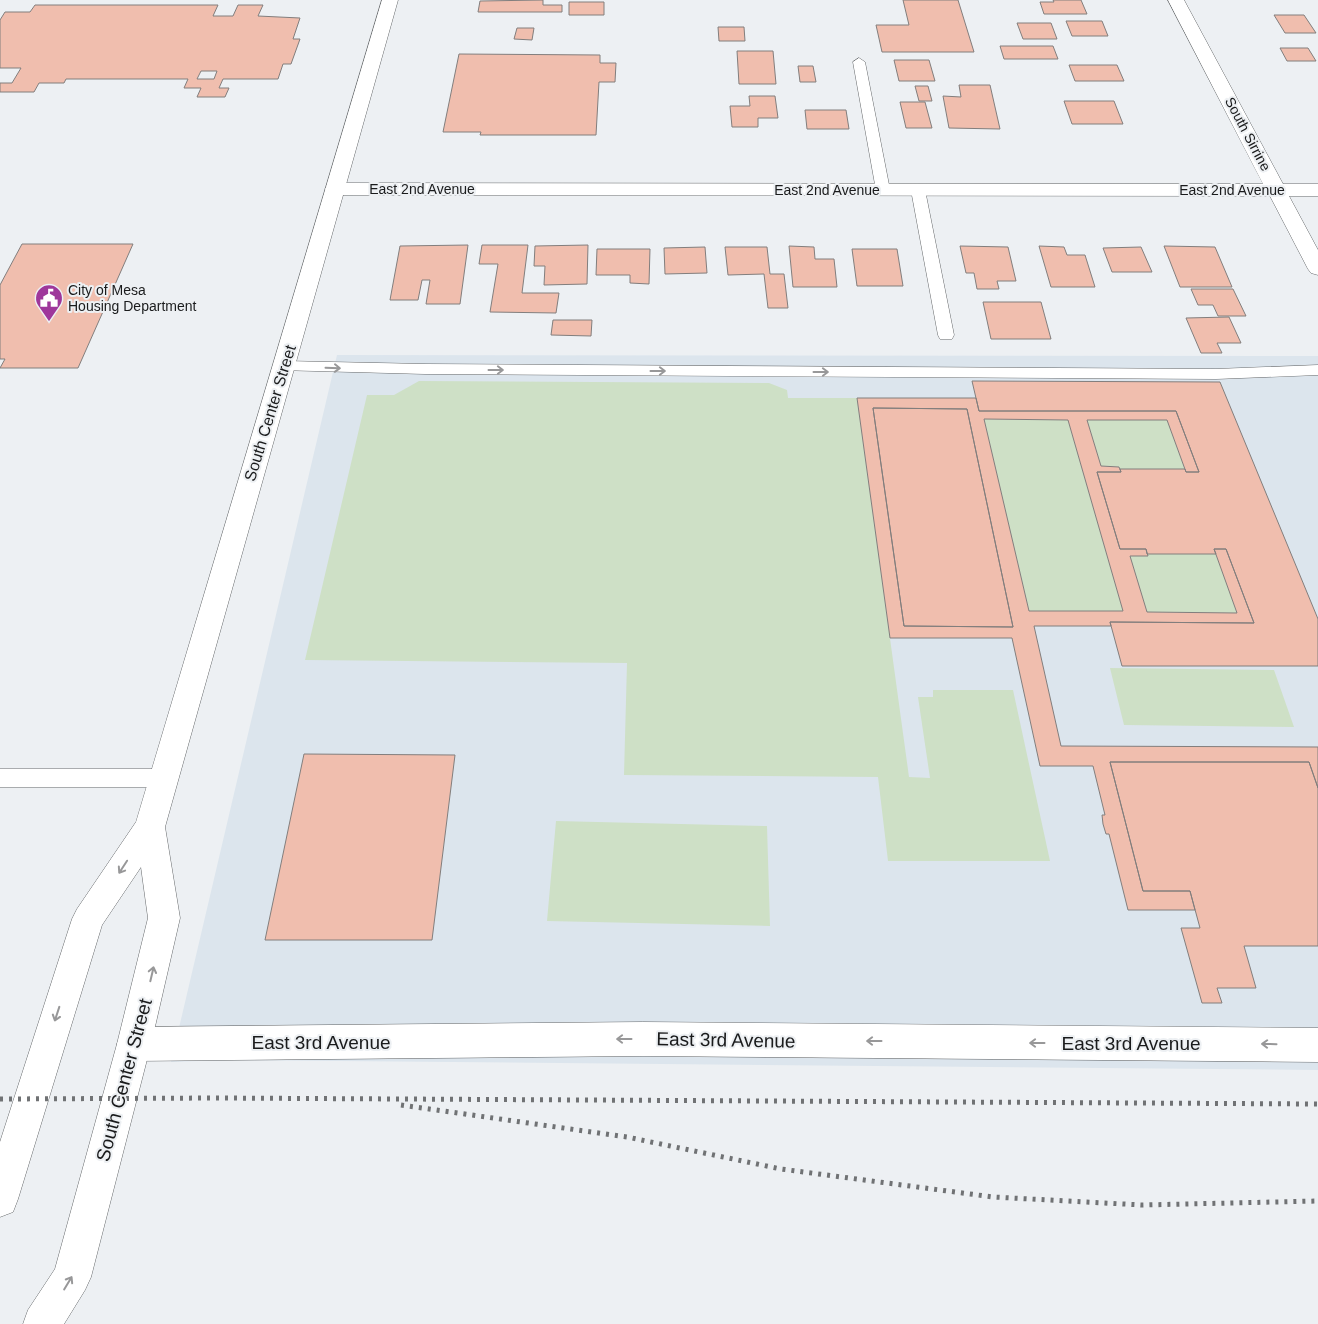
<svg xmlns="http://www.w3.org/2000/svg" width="1318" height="1324" font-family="Arial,sans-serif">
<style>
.built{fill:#dce5ed}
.green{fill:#cee0c6}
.building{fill:#f0beae;stroke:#827e7d;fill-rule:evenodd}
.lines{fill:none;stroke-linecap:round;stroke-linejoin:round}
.service-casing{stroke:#66696b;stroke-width:1}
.minor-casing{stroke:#66696b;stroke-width:1}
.tertiary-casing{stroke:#66696b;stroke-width:1}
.service{fill:#fff;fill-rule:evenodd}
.minor{fill:#fff;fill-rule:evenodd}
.tertiary{fill:#fff;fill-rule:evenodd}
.rail{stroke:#707274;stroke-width:5;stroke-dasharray:3 6;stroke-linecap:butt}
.oneway{stroke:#989899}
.labels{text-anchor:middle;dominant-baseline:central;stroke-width:4;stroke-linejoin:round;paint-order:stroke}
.far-street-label{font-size:14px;fill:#1a1b1c;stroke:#edf0f3}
.far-poi-label{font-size:14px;fill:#1a1b1c;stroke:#edf0f3;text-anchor:start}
.street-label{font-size:16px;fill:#1a1b1c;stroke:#edf0f3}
.near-street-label{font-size:19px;fill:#1a1b1c;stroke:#edf0f3}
</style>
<rect width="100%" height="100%" fill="#edf0f3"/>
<!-- built -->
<path class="built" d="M337 355 1318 356V1070L227 1060 171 1062Z"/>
<!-- green -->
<path class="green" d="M419 381 769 383 787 390 788 398H857L909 777 930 778 918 697H933V690H1013L1050 861H888L878 777 624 775 627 663 305 660 367 395H394Z
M984 419 1068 420 1123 611H1029Z
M1087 420H1167L1185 469H1120L1119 467 1101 466Z
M1147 554H1216L1237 613 1147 612 1130 556Z
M1110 668 1274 670 1294 727 1124 725Z
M556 821 767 826 770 926 547 921Z"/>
<!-- building -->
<path class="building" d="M543 0V5H562V12H478L480 1Z
M903 0H958L974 52H882L876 25H909Z
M1053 0H1081L1087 14H1044L1040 2H1054Z
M569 2H604V15H569Z
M35 5H218L213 16H233L238 5H263L258 16 300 18 293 39H300L291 64H283L278 79H223L219 88H229L225 97H197L201 88H184L188 79H66L64 83H39L34 92H0V83H12L21 68H0V20L5 12H30ZM201 71H217L214 79H197Z
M1274 15H1304L1316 33H1285Z
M1066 21H1102L1108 36H1072Z
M1017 23H1051L1057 39H1023Z
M718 27H744L745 41H719Z
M517 28H534L532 40 514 39Z
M1000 46H1053L1058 59H1004Z
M1280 48H1308L1316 61H1287Z
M737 51H773L776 84H739Z
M459 54 600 55V63H616L615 82H599L596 135H480L481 132H443Z
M894 60H929L935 81H899Z
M1069 65H1117L1124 81H1075Z
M798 66H813L816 82H800Z
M959 85H990L1000 129 949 128 943 96 961 97Z
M915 86H928L932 101H919Z
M749 96H775L778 118H758V127H732L730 106H750Z
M1064 101H1114L1123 124H1072Z
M900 102H925L932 128H906Z
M805 110H846L849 129H807Z
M22 244H133L78 368H0L5 359H0V285Z
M468 245 460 304H426L430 280H422L418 300H390L400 246Z
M482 245H528L522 293H559L556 313 490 312 498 264H479Z
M588 245 587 284 544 285 545 266H534L535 246Z
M789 246 814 247 815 259H834L837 287H793Z
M960 246 1008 247 1016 281H997L999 289H977L974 273H966Z
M1039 246 1064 247 1067 255H1085L1095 287H1051Z
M1164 246 1215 247 1232 287H1180Z
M705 247 707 273 665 274 664 248Z
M725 247H767L770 274H784L788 308H768L764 274 728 275Z
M1141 247 1152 272H1112L1103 248Z
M597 249H650L649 284 630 283V275H596Z
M852 249H897L903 286H857Z
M1191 289H1233L1246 316H1218L1213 305H1198Z
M983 302H1041L1051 339H991Z
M1229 317 1241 343H1217L1222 353H1201L1186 318Z
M553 320H592L591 336 551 335Z
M972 381 1220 382 1318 619V666H1122L1110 622 1254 623 1226 549H1214L1216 554H1147L1146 549H1120L1097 472H1121L1120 469H1185L1186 472H1199L1176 411H979Z
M857 398H976L979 411H1176L1199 472H1186L1167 420H1087L1101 466 1119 467 1121 472H1097L1120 549H1146L1148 556H1130L1147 612 1237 613 1214 549H1226L1254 623 1110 622 1111 626H1034L1061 746 1318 747V788L1309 762H1110L1143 891H1190L1195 910H1128L1109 834H1106L1103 824 1102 815H1105L1093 766H1040L1012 638H890ZM873 408 967 409 1013 627 904 626ZM984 419 1068 420 1123 611H1029Z
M873 408 967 409 1013 627 904 626Z
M304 754 455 755 432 940H265Z
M1110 762H1309L1318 788V946H1244L1256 988H1217L1222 1003H1202L1181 928H1200L1190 891H1143Z"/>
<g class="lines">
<!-- service casing -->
<g class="service-casing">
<path id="service" d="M859 58 865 62 890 190 888 193H878L876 190 853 62Z
M918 186 923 187 925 190 954 335 952 339H940L938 335 911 190 913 187Z
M284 361 425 364 1216 369 1318 365V375L1216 379 425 374 278 370 276 366 278 362Z
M0 769H163L171 772 174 778 171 784 163 787H0Z"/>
</g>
<!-- minor casing -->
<g class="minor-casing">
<path id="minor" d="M1168 0H1184L1283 184H1318V196H1289L1318 250V275L1311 273 1308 269 1270 196 335 195 328 193 325 189 328 185 335 183 1263 184Z
M643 1022 1318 1028V1062L643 1056 134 1061 122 1056 117 1044 122 1032 134 1027Z"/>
</g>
<!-- tertiary casing -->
<g class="tertiary-casing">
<path id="tertiary" d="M382 0H398L165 827 180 918 151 1044 91 1277 85 1290 64 1324H23L28 1310 55 1269 117 1044 148 918 141 867 102 925 18 1199 13 1212 0 1217V1142L72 919 77 909 136 822Z"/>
</g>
<!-- service -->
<use href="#service" class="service"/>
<!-- minor -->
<use href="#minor" class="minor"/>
<!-- tertiary -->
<use href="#tertiary" class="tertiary"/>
<!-- rail -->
<path class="rail" d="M0 1099 218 1098 1318 1104
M401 1105 627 1137 781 1169 993 1197 1142 1205 1318 1201"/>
</g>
<!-- one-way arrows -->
<defs><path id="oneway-shaft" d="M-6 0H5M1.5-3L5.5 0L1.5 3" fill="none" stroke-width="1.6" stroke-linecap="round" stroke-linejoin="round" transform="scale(1.25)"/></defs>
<g class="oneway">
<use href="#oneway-shaft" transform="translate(333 368) rotate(2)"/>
<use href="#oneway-shaft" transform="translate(496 370)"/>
<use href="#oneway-shaft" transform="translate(658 371)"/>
<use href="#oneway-shaft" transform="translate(821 372)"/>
<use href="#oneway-shaft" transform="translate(123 867) rotate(123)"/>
<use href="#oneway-shaft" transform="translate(152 974) rotate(-77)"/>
<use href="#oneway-shaft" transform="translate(57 1014) rotate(108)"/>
<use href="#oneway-shaft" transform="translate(624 1039) rotate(180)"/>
<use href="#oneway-shaft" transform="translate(874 1041) rotate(-180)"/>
<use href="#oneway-shaft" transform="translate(1037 1043) rotate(-180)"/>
<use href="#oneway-shaft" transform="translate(1269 1044) rotate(-179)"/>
<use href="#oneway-shaft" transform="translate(68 1283) rotate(-59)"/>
</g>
<!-- icons -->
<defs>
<g id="civic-pin" transform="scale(1.4375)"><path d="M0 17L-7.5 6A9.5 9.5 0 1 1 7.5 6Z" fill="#9e379b" stroke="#edf0f3"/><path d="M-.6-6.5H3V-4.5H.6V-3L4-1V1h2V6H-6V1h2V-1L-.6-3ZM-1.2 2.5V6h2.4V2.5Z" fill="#fff"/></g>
</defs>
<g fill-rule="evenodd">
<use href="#civic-pin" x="49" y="298"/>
</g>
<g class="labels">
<!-- far-street labels -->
<g class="far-street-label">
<text transform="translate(1248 134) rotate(62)">South Sirrine</text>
<text x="422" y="189">East 2nd Avenue</text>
<text x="827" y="190">East 2nd Avenue</text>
<text x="1232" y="190">East 2nd Avenue</text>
</g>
<!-- far-poi labels -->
<g class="far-poi-label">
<text x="68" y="290">City of Mesa<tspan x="68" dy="16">Housing Department</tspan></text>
</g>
<!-- street labels -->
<g class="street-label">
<text transform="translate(270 413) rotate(-73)">South Center Street</text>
</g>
<!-- near-street labels -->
<g class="near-street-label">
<text transform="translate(726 1040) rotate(1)">East 3rd Avenue</text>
<text x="321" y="1042">East 3rd Avenue</text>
<text x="1131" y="1043">East 3rd Avenue</text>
<text transform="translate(124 1080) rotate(-75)">South Center Street</text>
</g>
</g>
</svg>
